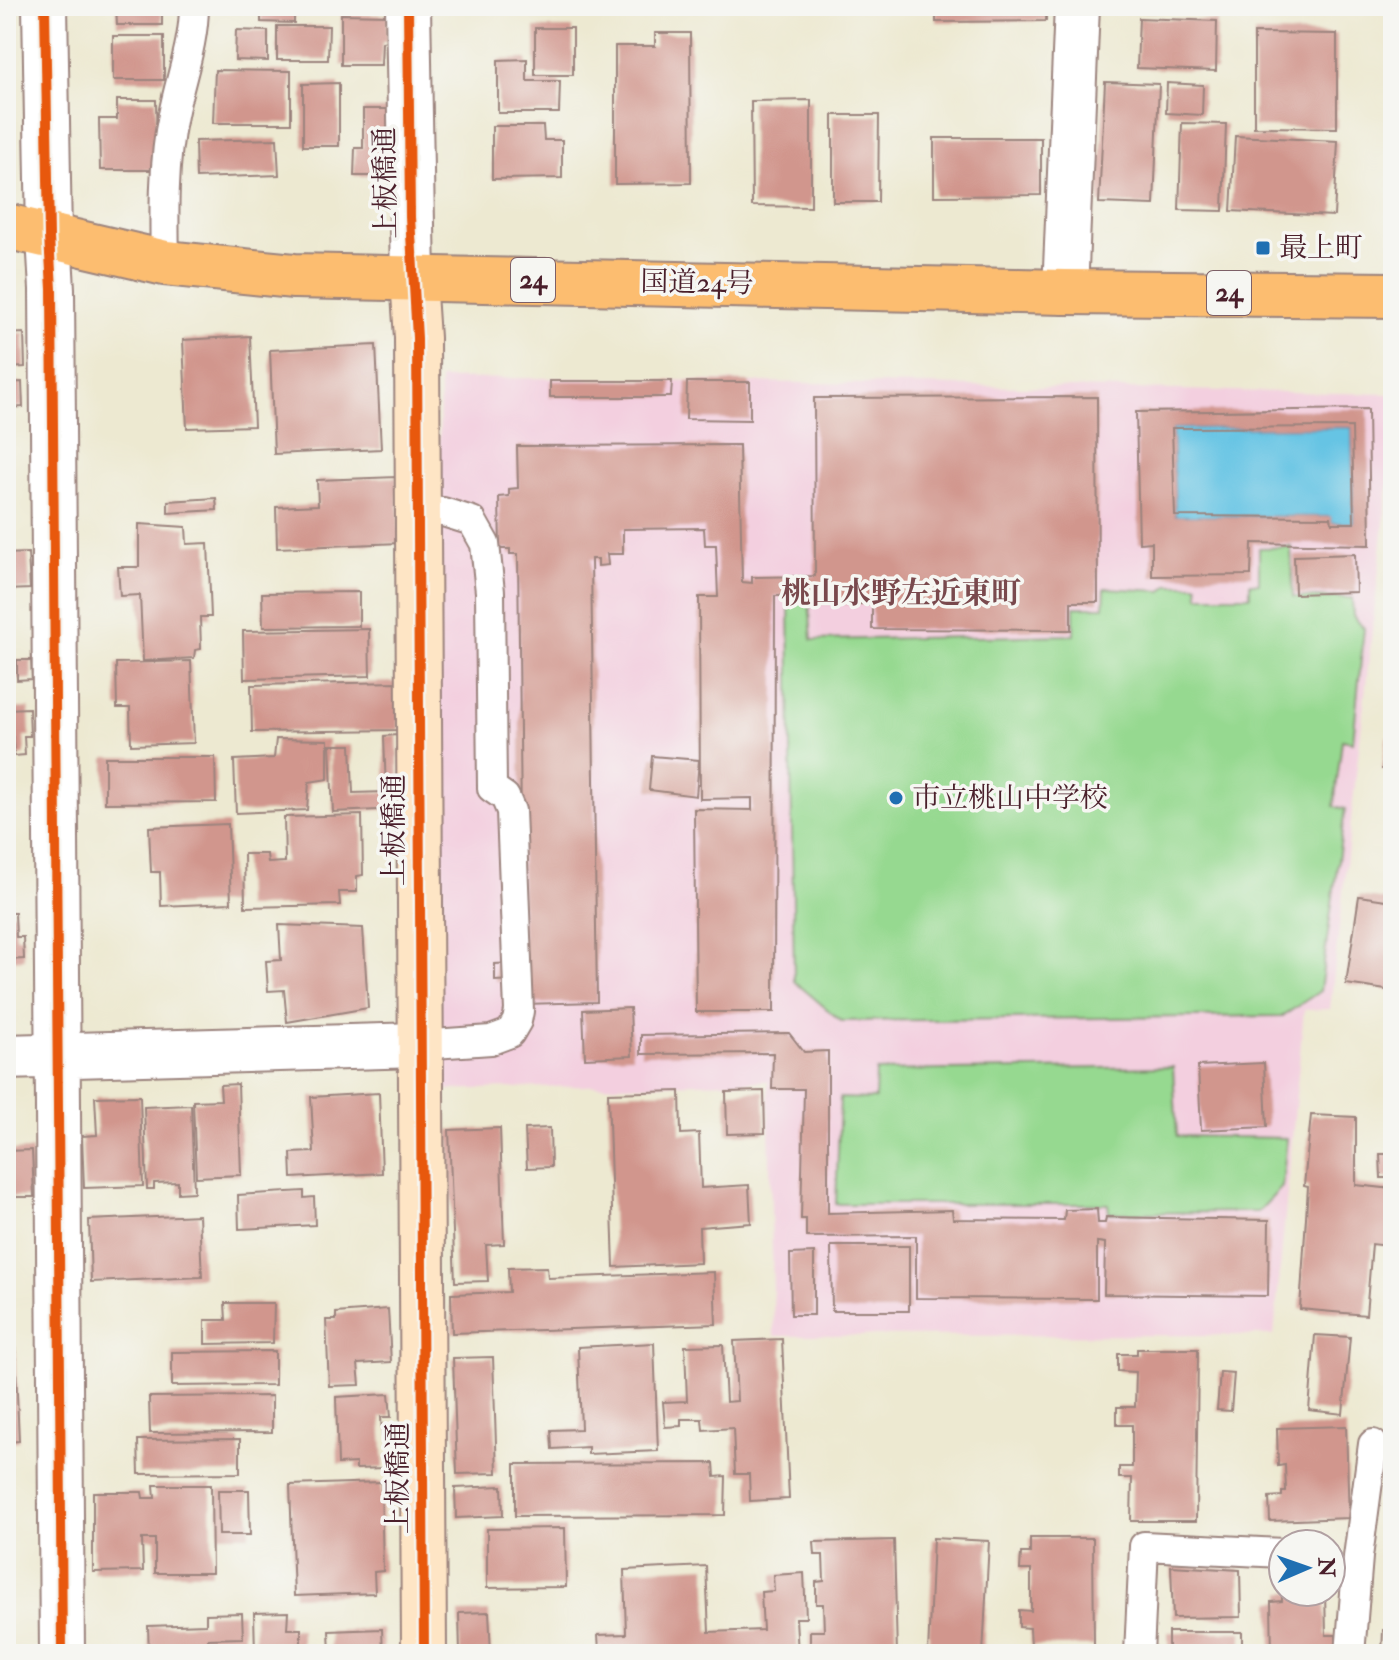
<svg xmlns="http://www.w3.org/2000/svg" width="1399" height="1660" font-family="'IM FELL Double Pica','Noto Serif JP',serif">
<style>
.built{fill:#f3cfdf}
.green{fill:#96d990;stroke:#707c5e;stroke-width:2}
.water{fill:#66c4e4;stroke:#587288;stroke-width:2}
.building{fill:#d1968d;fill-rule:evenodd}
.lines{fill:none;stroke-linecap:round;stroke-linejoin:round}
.lane-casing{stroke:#9c847e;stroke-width:32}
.street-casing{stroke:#9c847e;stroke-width:48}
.secondary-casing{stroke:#9c847e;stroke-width:48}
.highway-casing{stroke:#9c847e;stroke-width:48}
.lane{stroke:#fff;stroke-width:28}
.street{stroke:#fff;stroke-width:44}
.secondary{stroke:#fee5c5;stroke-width:44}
.highway{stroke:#fcbd6f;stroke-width:44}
.cycleway-casing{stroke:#f6f6f2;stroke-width:15}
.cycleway{stroke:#e8590c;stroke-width:10}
.poi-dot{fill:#1f6fb2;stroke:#f6f6f2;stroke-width:3}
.labels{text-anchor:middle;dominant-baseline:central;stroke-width:7;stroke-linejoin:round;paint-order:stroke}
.shield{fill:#f6f6f2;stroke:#7e6067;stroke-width:2}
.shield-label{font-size:26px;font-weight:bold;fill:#4a1f2b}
.street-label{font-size:28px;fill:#4a1f2b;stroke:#f6f6f2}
.poi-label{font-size:28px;fill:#4a1f2b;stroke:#f6f6f2;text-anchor:start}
.neighbourhood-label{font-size:30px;font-weight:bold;fill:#79494d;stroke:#f6f6f2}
</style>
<rect width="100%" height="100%" fill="#f6f6f2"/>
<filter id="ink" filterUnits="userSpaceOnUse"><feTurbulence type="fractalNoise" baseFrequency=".0125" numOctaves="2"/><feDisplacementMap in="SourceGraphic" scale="16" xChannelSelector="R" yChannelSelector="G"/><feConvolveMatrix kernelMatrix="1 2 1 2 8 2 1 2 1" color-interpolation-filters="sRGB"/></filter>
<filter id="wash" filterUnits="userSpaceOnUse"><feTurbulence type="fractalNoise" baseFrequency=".006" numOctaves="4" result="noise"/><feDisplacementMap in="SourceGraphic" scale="32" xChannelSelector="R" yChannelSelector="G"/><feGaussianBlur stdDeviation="1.8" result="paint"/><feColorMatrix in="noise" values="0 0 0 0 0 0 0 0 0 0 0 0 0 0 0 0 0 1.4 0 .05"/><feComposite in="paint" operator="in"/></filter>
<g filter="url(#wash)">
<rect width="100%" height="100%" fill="#ede9d1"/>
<!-- built -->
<path class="built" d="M547 378 1393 394V443L1330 1009 1304 1010 1274 1335 774 1336 768 1081 441 1090 438 587 440 379Z"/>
<!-- green -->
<path class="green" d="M1291 547 1293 597 1352 598 1353 616 1364 628 1353 742 1342 740 1334 806 1345 809 1320 991 1283 1016 841 1021 794 981 789 601 809 600 812 640 1074 635V607H1104L1105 588 1163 591 1169 585H1198L1199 596H1250V583H1259V548Z
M1173 1067 1177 1136 1287 1138 1282 1187 1258 1212 1109 1213 1108 1204H836L840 1098 875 1099 876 1071Z"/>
<!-- water -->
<path class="water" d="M1352 427 1354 523H1332L1330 517 1175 516 1172 428Z"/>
<g id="blocks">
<!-- building -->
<path class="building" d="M116 6H162V25H117Z
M261 6H294V23L261 22Z
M936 6H1046V21L936 22Z
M1139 6H1219V14L1139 11Z
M341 14 388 15 387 41 382 42 381 65H341Z
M1139 18 1217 21 1216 71 1137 68Z
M277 26H329L328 60H277Z
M535 28H573V75H535Z
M236 30 268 31V61L235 60Z
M655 33H690L691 183 615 184V46H655Z
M1254 33 1337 34V128L1254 127Z
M113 36H164V80H113Z
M527 59V81H560L559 113H498V60Z
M215 70 291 71V123H213Z
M1105 82 1159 84 1154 205 1099 203Z
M339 83V146H303V84Z
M1167 83 1203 85 1202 115 1166 113Z
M117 100H156L157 170H100L99 119H117Z
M811 100V207L752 206 751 101Z
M363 109H397L396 176H354L355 148H363Z
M833 115H879L878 202H833Z
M1182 123 1226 124 1223 211 1179 210Z
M492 126H543L544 140H562V178L492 179Z
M1235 136 1338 141 1334 216 1231 211Z
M934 138H1041V195L934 196Z
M277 139 279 175 196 178 195 141Z
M24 333 25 367 6 368V334Z
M250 336 254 426 187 428 183 340Z
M376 345 381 449 274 454 270 350Z
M550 381H672L671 397H550Z
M22 382 23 407 8 408 7 383Z
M687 382H750V420L686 419Z
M1097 397 1098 602H1071V630L872 629V604H815V595L775 596 774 1012H696L694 809 752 810V798L700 799 699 597H718L716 545H705L704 528 623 529V554H607L608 565 598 566V559H591L597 1002 523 1004 518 554H510V549H500L499 497 509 496V489L518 488 517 446 739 445 742 582 752 583V577L815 576 814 398Z
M1368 409 1370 545 1252 543 1251 575 1152 576V542L1139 543 1136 412ZM1352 427 1354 523H1332L1331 517 1175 516 1172 428Z
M397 477 400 543 277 548 276 507 318 505 317 480Z
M216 498 217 510 168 513V501Z
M139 524 186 527 187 544 208 543 211 617H200L201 649 195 650 194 658 143 661 140 595 120 596 118 567H139Z
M28 553 30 589 6 590V554Z
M1355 554 1356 592 1295 594 1294 556Z
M359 592V626L263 627 262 593Z
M369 629 370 676 244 679 243 631Z
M17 660H31L32 679 17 680Z
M191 661 194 743 131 745 130 708H117L116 663Z
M399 682V730L252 732 251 685Z
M29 708 30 736H24L25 755 14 756 13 737H6V709Z
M397 735 400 809 333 812 330 745H351L353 793 386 792 384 736Z
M1387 736 1393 737V771L1382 769Z
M276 739 328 740V779L309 782 307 810 236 813 234 760 274 758Z
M652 756 699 760 696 796 649 790Z
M105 757H215L216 802 105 803Z
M362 815 363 875 357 876V892H339L340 905 245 907 244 854H267L268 863 285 862 284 817Z
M228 824 231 903 161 906 160 872H151L149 827Z
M1359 896 1393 901V991L1346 984Z
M6 913H15L16 937H23L24 959 6 960Z
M279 925 363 928 368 1008 287 1022 284 990 268 991 266 961 281 960Z
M512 963 513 980 495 981V964Z
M630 1008 632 1056 585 1058 583 1010Z
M789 1033 804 1052 828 1051V1213L952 1210 953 1219 1064 1220 1065 1210 1097 1209 1098 1223H1105L1106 1217 1269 1220 1268 1296 1104 1294 1105 1243 1097 1242V1299L916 1298V1236L806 1237V1219H801L804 1089H772L773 1053 641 1054V1035Z
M1264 1063 1267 1127 1201 1130 1198 1066Z
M238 1084 241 1175 196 1177 193 1101 221 1100 220 1085Z
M680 1091 681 1134 699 1133 701 1188 749 1185 751 1223 699 1227 700 1263 614 1267 608 1093Z
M764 1091 765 1133 727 1134 726 1092Z
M379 1093 382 1173 292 1178 291 1153 314 1152 311 1097Z
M140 1096 143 1186 84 1188 82 1136 97 1135 95 1097Z
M191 1105 194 1192 178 1193V1182L154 1183V1189H147L144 1107Z
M1311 1115 1356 1117V1185L1393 1189 1389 1246 1372 1244 1366 1315 1300 1309 1308 1187 1304 1186Z
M500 1128 504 1244 486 1245 488 1281 455 1282 449 1130Z
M550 1128 551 1167 527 1168 525 1129Z
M32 1150 34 1197H6V1151Z
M1380 1154H1393V1178H1381Z
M304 1191V1198L314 1197 315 1225 239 1229 238 1195Z
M199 1215 202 1277 91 1282 89 1220Z
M831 1246H909V1311H832Z
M814 1253V1315H791L790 1254Z
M547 1267 548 1278 714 1272 716 1324 452 1333 451 1294 509 1292 508 1268Z
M225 1303H274L273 1343 205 1344V1320H226Z
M388 1309 391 1362 358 1364 360 1385 329 1386 326 1320H336V1313Z
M1315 1335 1350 1337 1343 1414 1309 1410Z
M782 1339 789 1499 750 1501 749 1474H735L733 1428 703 1430 702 1419H681V1426L665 1427 663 1402 687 1401 685 1346 723 1345 726 1402 737 1401 734 1341Z
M654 1343 658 1451 588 1454V1447L552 1449 551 1430 581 1429 578 1347Z
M6 1346H15L19 1441 6 1442Z
M1137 1349H1198L1196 1521H1131L1132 1478H1119V1467H1132V1425H1117V1407H1135L1136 1372 1118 1371V1354H1137Z
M275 1351V1385L172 1386V1352Z
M493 1357 497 1473 457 1474 453 1358Z
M1220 1372 1234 1373 1231 1411 1217 1410Z
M389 1394 391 1417H381L384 1468 356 1469V1463L338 1464 336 1397Z
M272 1396V1432L150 1433 149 1397Z
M1346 1426 1349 1518 1270 1521 1269 1497 1282 1496V1492H1286L1285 1465 1278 1466 1277 1428Z
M240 1439V1473L139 1474 138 1440Z
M714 1463 715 1477 726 1476 725 1515 515 1516V1464Z
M381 1482 383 1571 374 1572 375 1593 294 1596 290 1485Z
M154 1485H211L212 1573H155V1539H142L143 1571 93 1572V1492H142L143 1498H155Z
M502 1486 503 1516 456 1518 455 1488Z
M218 1490H249L250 1535H219Z
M565 1528 566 1587 487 1588V1529Z
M933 1538 989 1541 983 1654H928Z
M1030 1538H1093L1094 1646H1031L1030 1628 1019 1627V1610L1031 1611V1570H1020L1021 1553H1030Z
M894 1540 897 1654H810V1631H824L823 1604H816V1582L824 1581 823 1555H815L814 1542Z
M706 1566 709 1632 763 1630 761 1592 774 1591 773 1575 804 1573 806 1618H796L798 1654H623L622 1649 599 1650 598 1635 626 1634 624 1570Z
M1171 1566 1240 1570 1241 1617 1173 1618Z
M1282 1592H1325L1326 1635H1336V1654H1272L1271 1602 1282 1601Z
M288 1612 287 1629H301V1654H255L254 1613Z
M489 1612 491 1654H460L459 1613Z
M242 1613 243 1638 208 1639V1654H149L148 1626 206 1624V1614Z
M382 1629 383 1654H330L329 1631Z
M1383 1630H1393V1654H1382Z
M1168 1632H1242V1654H1168Z"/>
</g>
</g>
<g filter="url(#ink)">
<use href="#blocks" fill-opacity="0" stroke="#9c847e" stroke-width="2"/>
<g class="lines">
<!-- lane casing -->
<g class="lane-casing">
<path id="lane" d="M165 263C164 216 163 161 173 115 180 78 194 44 194 6
M416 511 443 512 472 521 485 544 490 592 492 788 505 797 511 811 519 1011 517 1021 510 1033 491 1040 419 1045
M1139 1654 1144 1546 1283 1553
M1350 1654 1358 1557 1373 1444"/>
</g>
<!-- street casing -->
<g class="street-casing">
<path id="street" d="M45 6 49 237 52 289 62 1654
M408 6 413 279
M1065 292 1077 6
M6 1057 419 1045"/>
</g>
<!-- secondary casing -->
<g class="secondary-casing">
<path id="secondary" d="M413 279 417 338 424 1654"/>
</g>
<!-- highway casing -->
<g class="highway-casing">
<path id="highway" d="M6 226 165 263 294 276 1065 292 1393 295"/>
</g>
<!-- lane -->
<use href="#lane" class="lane"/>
<!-- street -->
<use href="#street" class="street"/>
<!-- secondary -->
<use href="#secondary" class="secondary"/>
<!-- highway -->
<use href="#highway" class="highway"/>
<!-- cycleway casing -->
<g class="cycleway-casing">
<path id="cycleway" d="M45 6 49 237 52 289 62 1654
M408 6 410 217 417 338 424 1654"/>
</g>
<!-- cycleway -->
<use href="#cycleway" class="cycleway"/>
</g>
</g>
<!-- markers -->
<g class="poi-dot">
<rect x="1255" y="240" width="16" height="16" rx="4"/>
<circle cx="896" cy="798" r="8"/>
</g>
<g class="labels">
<!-- shield labels -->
<g class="shield">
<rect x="511" y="258" width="44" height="44" rx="6"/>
<rect x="1207" y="271" width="44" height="44" rx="6"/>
</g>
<g class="shield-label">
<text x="533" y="280">24</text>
<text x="1229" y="293">24</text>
</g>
<!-- street labels -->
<g class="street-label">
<text transform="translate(386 183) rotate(-91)">上板橋通</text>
<text transform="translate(697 283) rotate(1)">国道24号</text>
<text transform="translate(394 830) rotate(-90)">上板橋通</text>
<text transform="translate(398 1478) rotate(-90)">上板橋通</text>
</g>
<!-- poi labels -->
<g class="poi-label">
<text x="1279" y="248">最上町</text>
<text x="912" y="798">市立桃山中学校</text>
</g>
<!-- neighbourhood labels -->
<g class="neighbourhood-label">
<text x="901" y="593">桃山水野左近東町</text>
</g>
</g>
<!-- margin -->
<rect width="1399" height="1660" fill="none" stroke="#f6f6f2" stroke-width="32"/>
<!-- north arrow -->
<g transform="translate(1307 1568) rotate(88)"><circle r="38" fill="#f6f6f2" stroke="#b1a0a2" stroke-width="2"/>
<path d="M0-6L14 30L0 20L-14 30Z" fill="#1f6fb2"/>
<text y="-12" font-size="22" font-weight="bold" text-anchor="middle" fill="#4a1f2b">N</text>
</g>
</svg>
